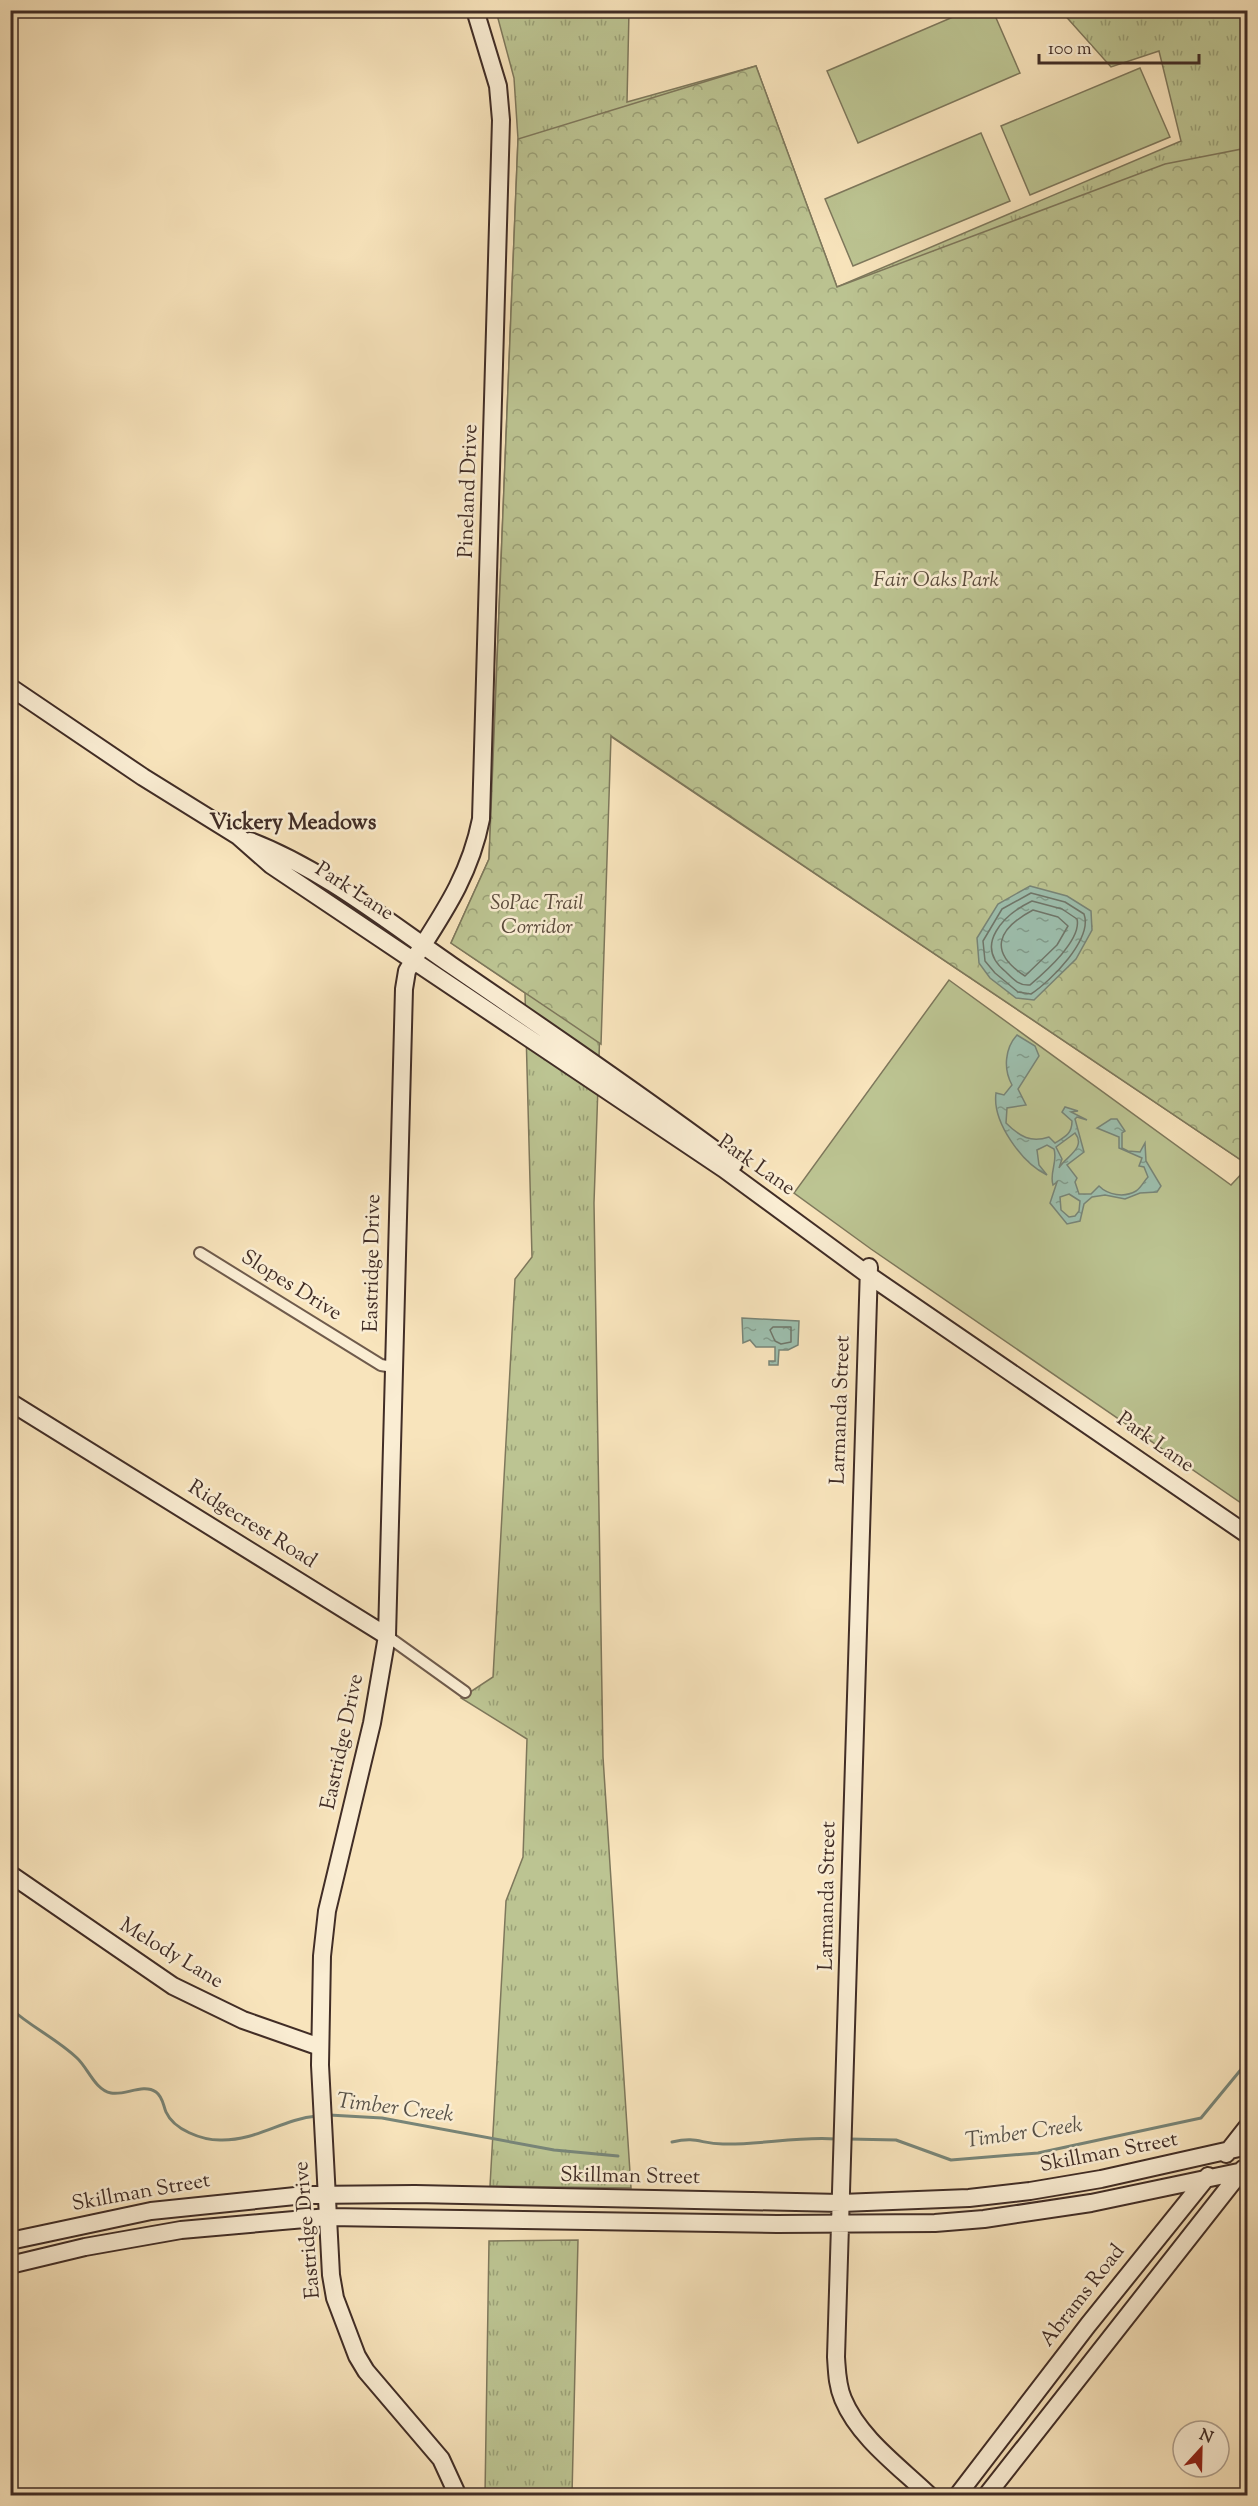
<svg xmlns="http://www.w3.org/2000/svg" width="1258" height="2506" font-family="'Sorts Mill Goudy',serif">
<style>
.grass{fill:url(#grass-tufts);stroke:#7e785c;stroke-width:1.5}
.forest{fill:url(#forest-crowns);stroke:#7e785c;stroke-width:1.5}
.garden{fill:#bcc492;stroke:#7e785c;stroke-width:1.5}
.water{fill:url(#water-ripples);stroke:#788578;stroke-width:1.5;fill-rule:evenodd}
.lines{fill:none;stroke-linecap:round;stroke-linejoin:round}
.shore{stroke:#6f766a;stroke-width:1.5}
.stream{stroke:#788578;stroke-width:3}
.street-casing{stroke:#6f5b4c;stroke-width:14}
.secondary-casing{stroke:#412d26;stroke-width:20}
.street{stroke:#faedd3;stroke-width:10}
.secondary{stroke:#faedd3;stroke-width:16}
.labels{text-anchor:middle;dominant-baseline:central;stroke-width:5;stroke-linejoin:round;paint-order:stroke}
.street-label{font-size:21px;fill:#412d26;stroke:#faedd3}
.park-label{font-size:21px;font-style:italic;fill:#5a4b3c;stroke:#faedd3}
.neighbourhood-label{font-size:22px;font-weight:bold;fill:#412d26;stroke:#faedd3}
.water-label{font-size:22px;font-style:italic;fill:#585248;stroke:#faedd3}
</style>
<defs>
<pattern id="grass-tufts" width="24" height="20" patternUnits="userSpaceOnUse" patternTransform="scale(1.5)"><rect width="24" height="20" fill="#bcc492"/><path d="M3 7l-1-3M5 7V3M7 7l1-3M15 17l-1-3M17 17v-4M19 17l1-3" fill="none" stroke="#9aa077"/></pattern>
<pattern id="forest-crowns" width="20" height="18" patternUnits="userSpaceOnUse" patternTransform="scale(1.5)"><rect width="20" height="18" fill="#bcc492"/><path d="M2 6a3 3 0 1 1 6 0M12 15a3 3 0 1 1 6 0" fill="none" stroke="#9aa077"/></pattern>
<pattern id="water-ripples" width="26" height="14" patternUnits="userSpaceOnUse" patternTransform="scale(1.5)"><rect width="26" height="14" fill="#9dbfae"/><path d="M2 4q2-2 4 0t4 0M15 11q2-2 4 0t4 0" fill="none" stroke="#829c8d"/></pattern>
</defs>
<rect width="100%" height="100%" fill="#f8e4bc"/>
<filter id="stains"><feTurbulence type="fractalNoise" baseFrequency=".00333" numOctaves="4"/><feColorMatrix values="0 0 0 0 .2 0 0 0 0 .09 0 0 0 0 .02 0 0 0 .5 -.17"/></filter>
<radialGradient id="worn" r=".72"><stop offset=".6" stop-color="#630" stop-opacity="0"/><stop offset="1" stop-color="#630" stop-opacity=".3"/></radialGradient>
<!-- grass -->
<path class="grass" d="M496 11H629L627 102 756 66 837 287 1181 141 1159 51 1111 67 1061 11H1247V1164L610 736 594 1203 603 1757 631 2188 490 2186 506 1901 523 1857 527 1739 461 1698 493 1677 515 1279 532 1257 525 993 451 943 489 859 518 139 514 78Z
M578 2240 572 2495H485L489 2241Z"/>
<!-- forest -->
<path class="forest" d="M756 66 837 287 1165 164 1247 148V1164L611 736 601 1044 451 943 489 859 518 139Z"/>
<!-- garden -->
<path class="garden" d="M993 11 1020 73 858 143 827 71 967 11Z
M1140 68 1170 137 1030 195 1001 126Z
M981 133 1010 201 853 266 825 199Z
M949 980 1231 1185 1247 1168V1507L871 1249 794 1193Z"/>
<!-- water -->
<path class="water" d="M1030 886 1067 896 1091 911 1092 930 1076 959 1034 1000 1016 998 990 978 979 963 977 938 998 904Z
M1017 1035 1035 1046 1039 1056 1018 1089 1026 1105 1007 1108 1006 1123C1020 1137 1031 1143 1049 1137L1055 1143C1065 1137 1072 1134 1072 1121L1062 1112 1065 1107 1078 1111 1071 1112 1087 1120 1077 1117 1075 1119 1084 1152 1067 1165 1077 1178 1075 1182 1079 1194H1091L1099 1186C1108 1195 1124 1198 1136 1191 1141 1188 1144 1181 1148 1177L1144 1167 1139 1166 1142 1158 1119 1148V1137L1097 1128 1111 1119H1117L1125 1131 1122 1133V1148L1128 1151 1140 1152 1145 1143 1146 1161 1161 1186 1157 1192 1140 1193 1125 1199 1105 1195 1092 1197 1084 1204 1080 1221 1067 1224 1050 1203 1057 1182 1053 1185C1049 1173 1058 1162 1054 1149L1047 1145 1037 1150 1039 1165 1047 1175C1022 1163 992 1122 996 1093L1004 1095 1012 1085C1003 1069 1005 1048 1017 1035ZM1075 1133C1087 1148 1065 1157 1059 1168L1062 1159 1056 1147ZM1069 1194 1080 1201 1079 1211 1075 1216 1069 1217 1061 1210 1060 1197Z
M742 1318 799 1321 798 1345 788 1350H779L778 1365H769V1361H775V1347H756L750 1340 743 1343Z"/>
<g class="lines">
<!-- shore -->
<path class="shore" d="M1031 893 1065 902 1084 914C1093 939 1051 981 1031 994L1018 992 995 973 985 961 983 941 1002 909Z
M1032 901 1062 909 1077 919C1082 940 1045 972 1030 985 1019 986 1013 979 1006 972 972 945 1005 914 1032 901Z
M1033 910 1058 917 1068 926 1057 945 1025 976C988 952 997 929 1033 910Z
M773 1327H791V1342L781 1344 775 1341 770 1330Z"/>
<!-- stream -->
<path class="stream" d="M10 2008C31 2027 57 2039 77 2058 88 2068 95 2090 111 2093 125 2096 143 2083 156 2092 163 2097 163 2105 166 2112 174 2130 202 2140 220 2140 257 2141 282 2119 317 2116
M329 2115 382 2118 554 2150 618 2156
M849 2139 896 2140 951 2160 1038 2153 1201 2118 1248 2061
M672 2142C698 2136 700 2144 723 2144 761 2145 798 2136 836 2139"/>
<!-- street casing -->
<g class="street-casing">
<path id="street" d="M200 1253 381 1365 393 1367
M387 1636 465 1692"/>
</g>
<!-- secondary casing -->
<g class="secondary-casing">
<path id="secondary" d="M10 687 143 777 238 836 271 865 724 1169 867 1274 1248 1535
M250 841C323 869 387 921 451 965 546 1030 641 1095 734 1164
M869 1267 836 2357C837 2371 837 2385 843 2399 859 2438 900 2467 930 2496
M10 1402 387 1636
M10 1874 173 1986 243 2020 320 2047
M1226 2154 1248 2126
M10 2241 151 2211 305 2195 415 2194 841 2203 969 2198 1030 2191 1101 2179 1248 2146
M10 2265 85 2247 181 2230 328 2217 777 2224 935 2223 984 2219 1091 2203 1248 2170
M458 2496 441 2459 366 2371 357 2356 335 2298 331 2275 320 2065 322 1956 327 1911 372 1723 387 1636 404 989 407 971 414 959C444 912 470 875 481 819L501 120 498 86 475 10
M957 2496 1088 2325 1208 2176
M986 2496 1243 2169"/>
</g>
<!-- street -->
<use href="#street" class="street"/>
<!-- secondary -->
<use href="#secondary" class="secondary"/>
</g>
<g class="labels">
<!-- street labels -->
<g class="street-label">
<text transform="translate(469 491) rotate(-88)">Pineland Drive</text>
<text transform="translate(354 892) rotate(33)">Park Lane</text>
<text transform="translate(756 1166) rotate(35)">Park Lane</text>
<text transform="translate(373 1263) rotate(-89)">Eastridge Drive</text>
<text transform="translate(291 1286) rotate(32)">Slopes Drive</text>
<text transform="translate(841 1410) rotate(-88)">Larmanda Street</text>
<text transform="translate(1155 1443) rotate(35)">Park Lane</text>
<text transform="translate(252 1525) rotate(32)">Ridgecrest Road</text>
<text transform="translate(343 1742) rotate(-78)">Eastridge Drive</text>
<text transform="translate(828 1896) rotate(-89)">Larmanda Street</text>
<text transform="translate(171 1954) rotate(31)">Melody Lane</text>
<text transform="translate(1109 2153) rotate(-11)">Skillman Street</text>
<text transform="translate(630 2177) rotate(1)">Skillman Street</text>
<text transform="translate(141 2193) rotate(-10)">Skillman Street</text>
<text transform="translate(308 2230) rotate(-95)">Eastridge Drive</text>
<text transform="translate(1083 2296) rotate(-52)">Abrams Road</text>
</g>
<!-- park labels -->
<g class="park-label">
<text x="936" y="581">Fair Oaks Park</text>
<text x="537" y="904">SoPac Trail<tspan x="537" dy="24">Corridor</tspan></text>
</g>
<!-- neighbourhood labels -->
<g class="neighbourhood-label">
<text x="293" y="824">Vickery Meadows</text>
</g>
<!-- water labels -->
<g class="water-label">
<text transform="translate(395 2109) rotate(7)">Timber Creek</text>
<text transform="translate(1024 2134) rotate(-8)">Timber Creek</text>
</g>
</g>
<!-- margin -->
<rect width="1258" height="2506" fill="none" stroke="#f8e4bc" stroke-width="36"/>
<rect x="12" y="12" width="1234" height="2482" fill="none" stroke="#412d26" stroke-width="3"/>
<rect x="18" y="18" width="1222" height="2470" fill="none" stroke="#412d26" stroke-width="1.5"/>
<!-- north arrow -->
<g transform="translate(1201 2449) rotate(22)"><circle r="28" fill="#faedd3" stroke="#b0a08e" stroke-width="1.5"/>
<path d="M0-4.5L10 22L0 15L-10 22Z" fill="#8f2418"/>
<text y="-9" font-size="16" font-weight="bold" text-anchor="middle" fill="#412d26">N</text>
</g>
<!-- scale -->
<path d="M1039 54v9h160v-9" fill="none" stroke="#412d26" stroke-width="3"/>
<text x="1048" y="54" font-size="18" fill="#412d26" stroke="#faedd3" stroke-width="4.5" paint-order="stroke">100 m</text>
<rect width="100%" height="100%" filter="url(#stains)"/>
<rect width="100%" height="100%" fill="url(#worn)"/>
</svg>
